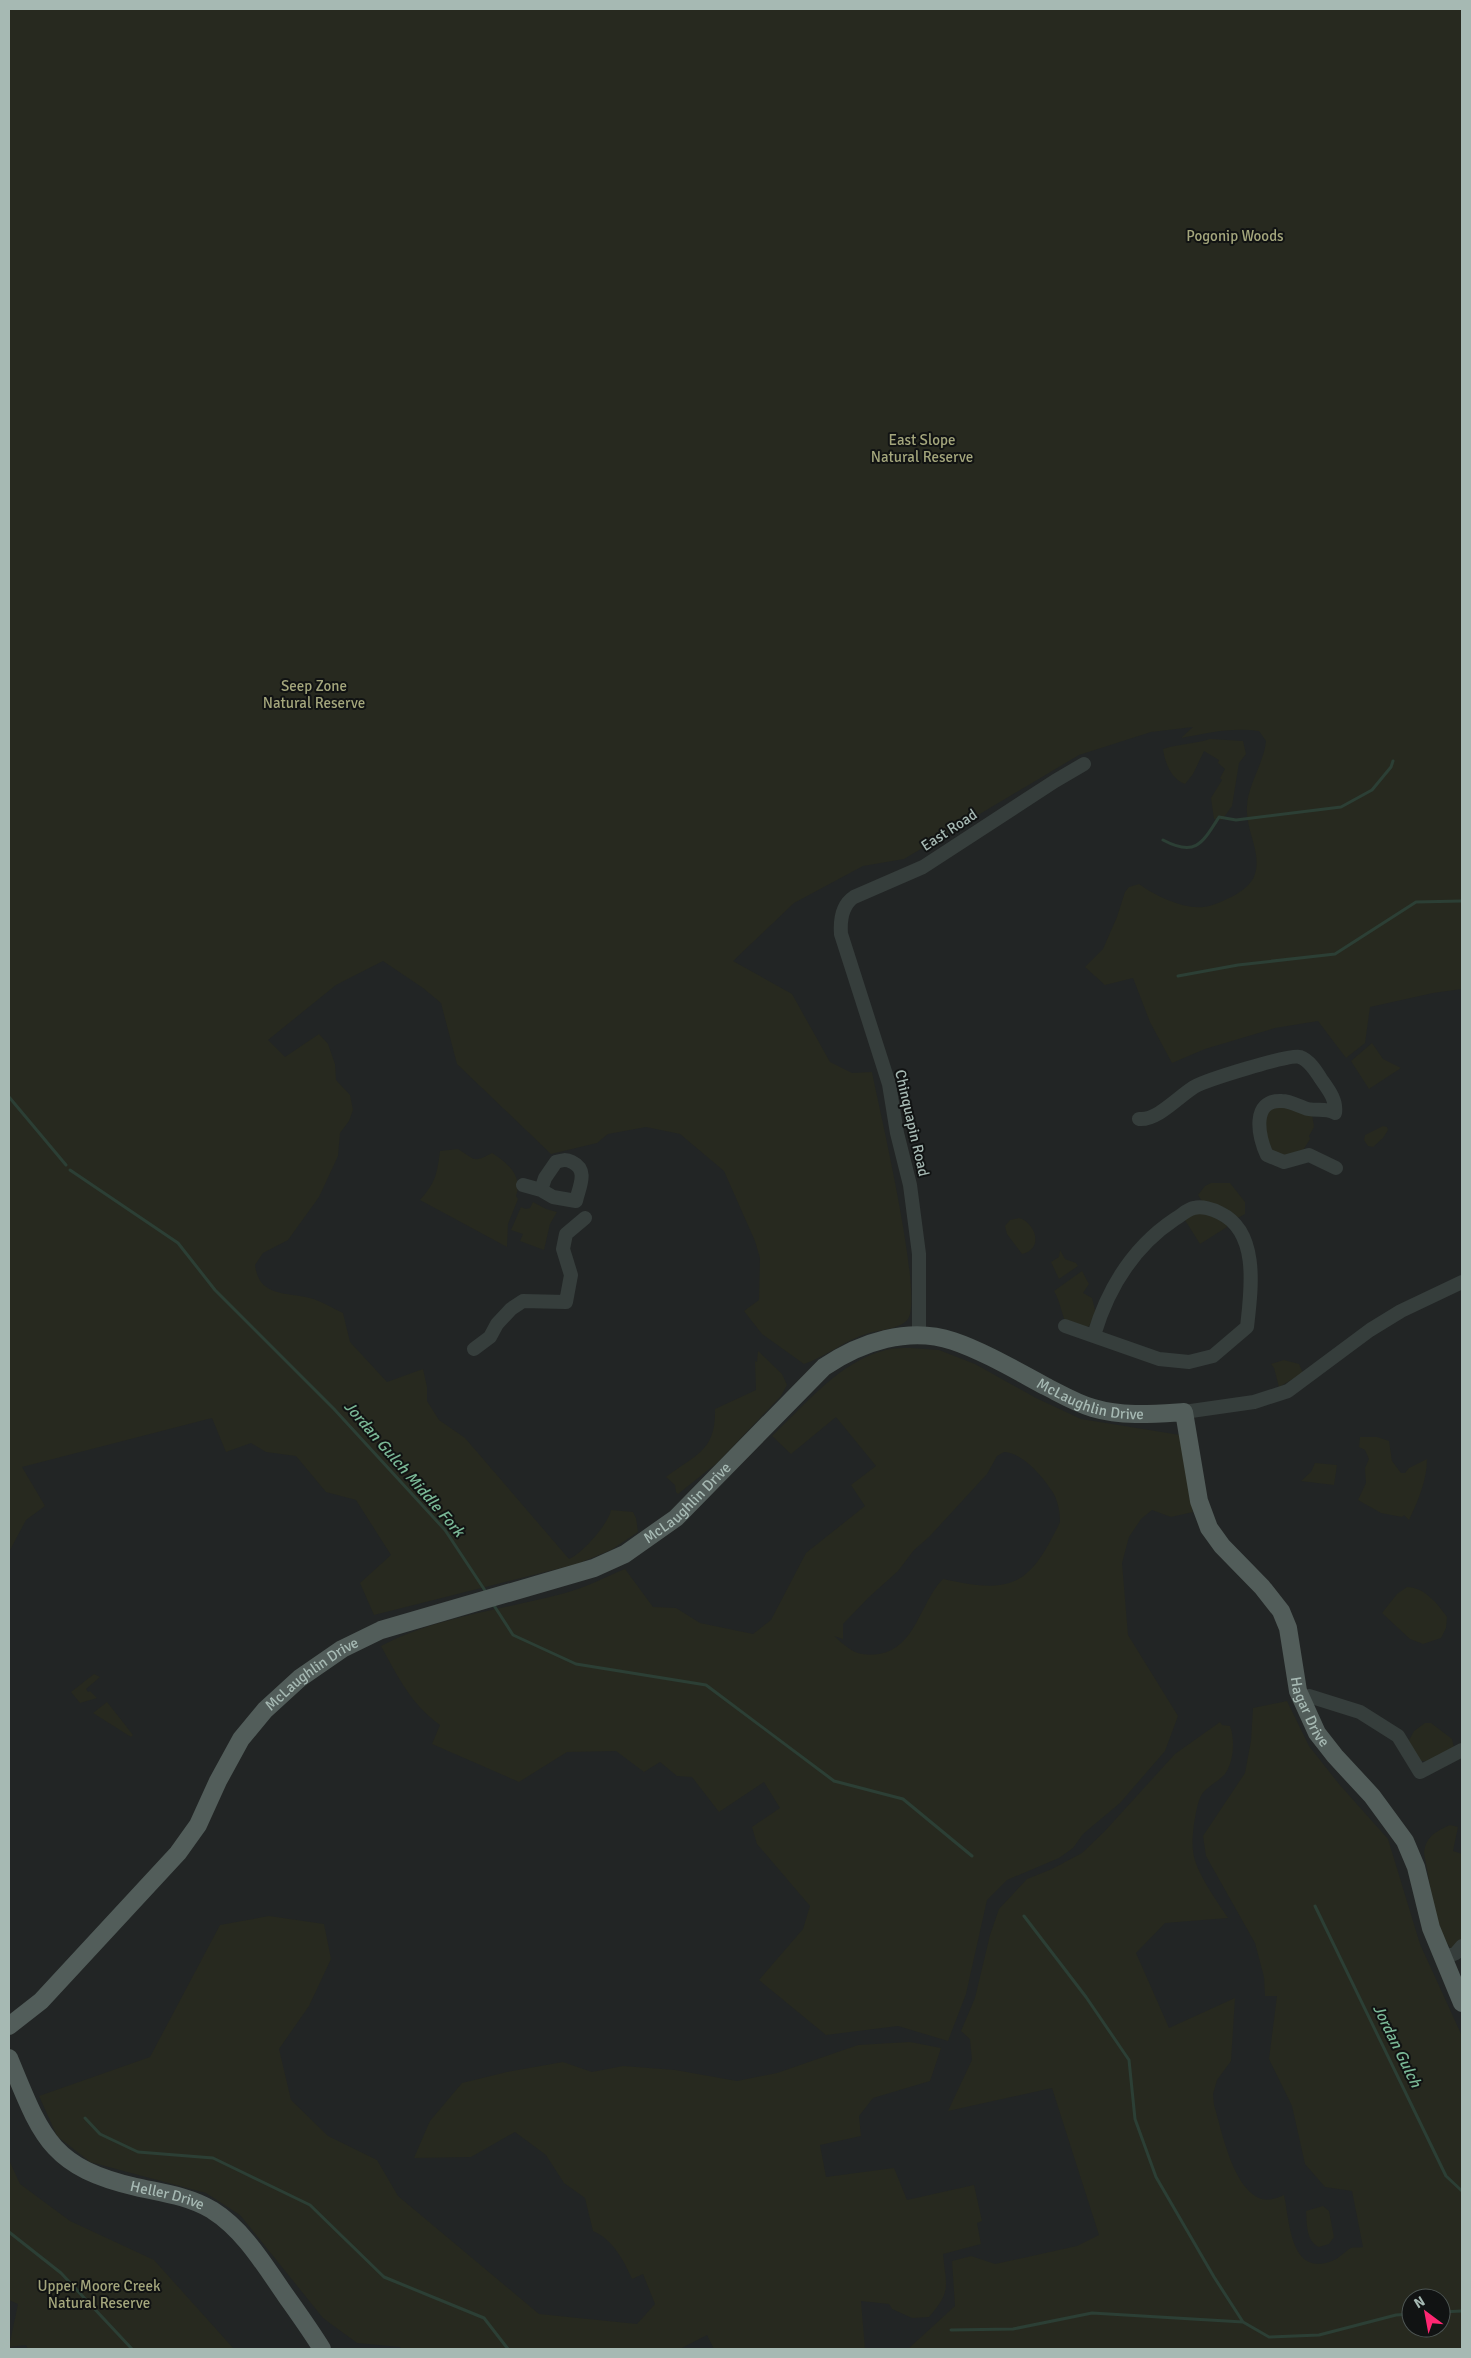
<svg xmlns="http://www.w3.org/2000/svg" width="1471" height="2358" font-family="Signika,sans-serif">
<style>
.built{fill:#222525;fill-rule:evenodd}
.green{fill:#27291f;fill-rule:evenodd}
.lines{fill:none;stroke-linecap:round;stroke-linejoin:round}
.stream{stroke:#2c3f35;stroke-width:3}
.minor{stroke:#363e3c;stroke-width:14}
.major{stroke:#525d5a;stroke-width:18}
.labels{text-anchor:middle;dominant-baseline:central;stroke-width:4;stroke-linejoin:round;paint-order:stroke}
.park-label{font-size:15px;fill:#a4a67c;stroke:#111313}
.street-label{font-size:15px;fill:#a6b9b3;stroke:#111313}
.water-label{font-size:16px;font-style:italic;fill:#7ab896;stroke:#111313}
</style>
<rect width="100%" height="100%" fill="#161818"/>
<!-- built -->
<path class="built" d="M9 9 819 110 1357 716 1462 707V2349H9ZM1411 2298H1441V2328H1411Z"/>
<!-- green -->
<path class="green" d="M9 9H1462V989L1433 993 1370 1007 1365 1043 1346 1058 1318 1021 1275 1028 1205 1049 1172 1063 1150 1022 1133 978 1105 985 1085 967 1103 949 1117 917 1125 892 1129 887 1139 884C1155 896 1183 909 1203 907 1214 906 1225 900 1235 895 1245 889 1254 882 1256 870 1260 849 1245 828 1247 806 1248 784 1264 763 1266 741L1259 731C1232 727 1207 733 1181 738L1193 727 1151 732 1079 755 904 859 863 866 794 903 733 961 792 994 830 1062 852 1073 872 1072C879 1108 924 1297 908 1319 901 1329 879 1330 869 1333 845 1340 827 1356 804 1364L762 1334 744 1311 759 1300 760 1258 755 1241 724 1171 680 1134 646 1127 608 1134 597 1143 551 1154 457 1064 441 1003 423 988 383 961 336 985 268 1040 285 1057 319 1034 328 1044 335 1064 336 1080 350 1095 353 1110 349 1121 340 1133 338 1156 319 1197 288 1240 263 1253 255 1265C259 1297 285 1292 310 1298 321 1301 332 1308 343 1313L350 1342 387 1382 423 1369 427 1387V1401L439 1420 465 1438 569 1559C582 1554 609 1523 611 1510L633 1512 636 1518 638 1532 611 1550 577 1564 374 1615 360 1583 391 1555 356 1500 326 1492 296 1456 266 1452 251 1443 226 1452 212 1418 22 1467 45 1506 26 1520 9 1552Z
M1210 739 1243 741 1246 754 1239 763 1232 806 1222 820 1214 819 1211 798 1222 780 1220 778 1225 769 1218 763 1219 760 1204 751 1193 774 1185 784C1171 779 1165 763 1163 749 1179 744 1194 744 1210 739Z
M1372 1043 1383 1059 1401 1068 1369 1089 1351 1061Z
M1280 1103 1312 1114 1314 1127 1309 1136 1310 1139 1302 1152 1290 1157 1269 1150 1263 1113Z
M1383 1126 1387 1127 1388 1130 1383 1138 1373 1147 1368 1146 1364 1140 1365 1135Z
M458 1149C475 1159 472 1164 492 1153 508 1163 523 1176 516 1196L518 1199 508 1224 507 1247 420 1200C436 1182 437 1174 440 1151Z
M1211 1183H1230L1245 1202V1214L1236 1219 1203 1203 1198 1195 1205 1186Z
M533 1202 546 1209 557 1212 550 1224 544 1250 520 1241 523 1234 511 1230 521 1207 526 1209 530 1208Z
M1197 1212 1226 1220 1227 1227 1200 1244 1185 1220Z
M1019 1218C1036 1223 1044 1249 1022 1254L1007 1234 1005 1226 1010 1220Z
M1060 1250 1065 1259 1076 1263 1078 1266 1059 1279 1051 1262 1059 1257Z
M1082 1271 1089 1284 1083 1293 1092 1298 1096 1314 1089 1326 1082 1329 1066 1323C1061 1312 1060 1301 1054 1291Z
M910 1348 939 1350 975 1364 1036 1398 1081 1419 1180 1435 1193 1512 1171 1517 1152 1510 1141 1519 1129 1537 1122 1563 1128 1635 1178 1716 1165 1751 1120 1803 1083 1834 1073 1848 1059 1858 1007 1880 987 1900 966 1994 948 2041 898 2026 826 2035 759 1980 803 1929 810 1906 757 1844 752 1827 780 1808 764 1782 719 1812 692 1777 677 1776 660 1762 644 1772 616 1751 567 1752 519 1782 432 1744 440 1725C411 1704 398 1677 381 1646 438 1616 503 1610 565 1593 585 1588 605 1577 625 1569L653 1607 676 1608 700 1623 753 1634 771 1620 806 1553 865 1506 851 1485 876 1466 836 1417 791 1454 772 1436C805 1405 840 1361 886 1350 894 1348 902 1348 910 1348ZM1004 1452C1022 1452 1043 1477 1052 1491 1058 1500 1060 1512 1060 1522 1029 1587 1012 1594 943 1579 920 1602 916 1648 879 1654 856 1657 850 1650 834 1636L843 1639V1624L869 1597 898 1571 914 1550 929 1537 987 1474 997 1456Z
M758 1351 782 1374 787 1385 781 1396 717 1463 678 1494 676 1492 675 1485 666 1477C696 1454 716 1451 715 1409L756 1390 755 1361 757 1362Z
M1284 1360 1299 1364 1303 1373 1279 1387 1274 1368 1271 1364Z
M1360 1437H1377L1389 1441 1392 1461 1401 1473H1405L1409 1468 1427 1459C1427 1480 1418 1501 1409 1520L1404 1515 1402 1517 1381 1513 1358 1500 1366 1483 1365 1468 1369 1459 1365 1450 1359 1447Z
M1315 1463 1337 1465 1334 1485 1301 1481 1311 1472Z
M1407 1587C1424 1587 1438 1604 1447 1617L1446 1628 1441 1638 1423 1644 1410 1639 1382 1613 1397 1594Z
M94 1674 100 1677 86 1689 88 1692 90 1691 97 1698 80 1703 71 1692Z
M1287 1701 1309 1746 1339 1784 1388 1839 1420 1944 1462 2036V2349H908L955 2306 952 2261 971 2256 995 2264 1077 2246 1099 2235 1052 2088 948 2111 972 2060 970 2039 961 2031 975 1998 990 1935 999 1909 1027 1879 1052 1869 1082 1853 1104 1832 1175 1754 1220 1722 1222 1725 1230 1726C1235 1739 1234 1762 1225 1774 1219 1781 1208 1786 1202 1794 1196 1803 1191 1839 1193 1850 1194 1870 1217 1901 1228 1918L1165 1923 1136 1953 1169 2028 1235 1998 1231 2061 1217 2080 1213 2094 1214 2105C1222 2131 1233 2190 1262 2199 1269 2201 1277 2198 1284 2195 1290 2222 1290 2277 1332 2261 1340 2258 1345 2251 1351 2248 1354 2247 1360 2248 1363 2247L1352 2191 1325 2187 1305 2164 1292 2106 1269 2059 1277 1996H1265L1264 1977 1255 1943 1206 1856 1203 1836 1245 1773 1251 1741 1253 1708ZM1411 2298H1441V2328H1411Z
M107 1702 133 1735 131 1737 93 1713Z
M1425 1723H1431L1452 1739 1454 1748 1431 1761H1419L1408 1742 1414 1731Z
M1450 1825 1458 1827 1453 1851 1462 1854V1940L1452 1949C1436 1936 1429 1875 1424 1854 1425 1837 1435 1832 1450 1825Z
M269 1916 324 1924 331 1959 309 2006 279 2049 291 2100 328 2136 377 2160 398 2196 539 2314 637 2324 655 2304 643 2274 632 2279C623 2259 613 2240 593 2231L585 2198 564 2183 546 2155 515 2132 471 2157 414 2158 430 2121 462 2083 507 2072 563 2062 592 2072 623 2066 675 2070 737 2081 777 2073 858 2045 910 2042 941 2048 930 2081 873 2098 859 2116 861 2136 820 2145 826 2177 894 2168 907 2200 974 2185 982 2221 977 2223 981 2244 943 2254C946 2286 952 2291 929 2317L912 2318 892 2309 889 2304 861 2301 865 2349H714L707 2335 680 2349H402L400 2347 357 2343 323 2318 240 2215 206 2193 90 2162 57 2136 39 2096 150 2057 220 1925Z
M9 2160 20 2184 70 2221 154 2260 234 2349H28L26 2345 9 2347 18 2304 9 2300Z
M1323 2206 1329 2211 1334 2237 1329 2244 1319 2247C1306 2241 1307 2224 1306 2211Z"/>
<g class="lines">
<!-- stream -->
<path class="stream" d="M1163 840C1195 857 1202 844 1219 817L1236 820 1341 807 1372 790 1391 767 1393 761
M1178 976 1238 965 1335 954 1416 902 1462 901
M9 1097 66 1165
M70 1170 178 1243 215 1290 334 1409 445 1530 486 1592
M493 1604 513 1635 576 1664 706 1685 834 1781 903 1799 972 1856
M1315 1906 1446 2176 1462 2191
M1024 1916 1086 1997 1129 2060 1135 2119 1156 2177 1214 2277 1243 2322 1269 2337 1319 2335 1396 2315 1411 2314
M85 2118 100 2134 138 2152 213 2158 310 2205 384 2277 484 2318 508 2349
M9 2232 61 2273 132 2349
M1441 2312 1462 2311
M951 2330 1013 2329 1092 2313 1243 2322"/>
<!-- minor -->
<path class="minor" d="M1139 1119C1157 1121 1178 1097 1194 1087 1206 1080 1289 1054 1300 1057 1309 1060 1316 1071 1321 1079 1328 1089 1337 1100 1335 1113 1326 1108 1318 1111 1308 1109 1300 1107 1291 1101 1282 1101 1251 1099 1258 1137 1267 1155L1284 1162 1309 1155 1336 1168
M523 1185 541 1190 553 1197 576 1201C579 1187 589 1170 572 1162 566 1159 562 1160 556 1162L545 1178 541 1190
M1065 1326 1159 1359 1189 1362 1213 1356 1247 1327C1251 1291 1260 1232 1220 1213 1213 1209 1202 1206 1194 1208 1187 1209 1181 1216 1175 1219 1133 1247 1108 1288 1094 1335
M919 1335V1254L910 1185 897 1133 889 1084 841 934C840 920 842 905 854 897L923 867 1055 781 1084 764
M474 1349 490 1337 497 1324 511 1309 523 1301 566 1302 571 1275 563 1249 566 1234 585 1218
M1184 1412 1254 1402 1288 1391 1370 1330 1401 1311 1462 1282
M1309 1696 1360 1712 1398 1736 1420 1772 1462 1750
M1444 1958 1456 1953 1462 1946"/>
<!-- major -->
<g class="major">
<path id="s1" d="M9 2026 41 2001 178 1853 198 1825 218 1781 241 1739 265 1710 300 1678 342 1649 381 1630 594 1568 625 1554 676 1518 824 1367C861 1342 909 1326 953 1341 983 1351 1017 1371 1045 1386 1061 1394 1076 1403 1093 1408 1123 1417 1154 1414 1184 1412L1199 1501 1209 1528 1222 1546 1262 1587 1281 1611 1288 1628 1298 1691 1317 1733 1335 1756 1372 1796 1405 1841 1416 1867 1431 1928 1462 2003"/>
<path id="s2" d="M9 2058C41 2135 49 2167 136 2187 163 2193 188 2196 212 2210 244 2230 265 2266 286 2296 298 2313 311 2331 322 2349"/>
</g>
</g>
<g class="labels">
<!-- park labels -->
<g class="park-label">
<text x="1235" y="236">Pogonip Woods</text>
<text x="922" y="440">East Slope<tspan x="922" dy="17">Natural Reserve</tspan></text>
<text x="314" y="686">Seep Zone<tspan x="314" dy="17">Natural Reserve</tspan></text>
<text x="99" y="2286">Upper Moore Creek<tspan x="99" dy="17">Natural Reserve</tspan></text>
</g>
<!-- street labels -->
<g class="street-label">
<text transform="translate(949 830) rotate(-33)">East Road</text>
<text transform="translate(912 1123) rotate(77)">Chinquapin Road</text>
<text stroke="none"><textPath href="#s1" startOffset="1369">McLaughlin Drive</textPath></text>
<text stroke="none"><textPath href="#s1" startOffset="889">McLaughlin Drive</textPath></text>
<text stroke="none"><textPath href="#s1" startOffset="470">McLaughlin Drive</textPath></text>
<text stroke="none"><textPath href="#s1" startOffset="1800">Hagar Drive</textPath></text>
<text stroke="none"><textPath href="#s2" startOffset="225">Heller Drive</textPath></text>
</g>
<!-- water labels -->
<g class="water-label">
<text transform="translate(404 1469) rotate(49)">Jordan Gulch Middle Fork</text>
<text transform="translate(1397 2046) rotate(64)">Jordan Gulch</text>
</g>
</g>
<!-- border -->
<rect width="1471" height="2358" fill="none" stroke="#a6b9b3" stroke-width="20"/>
<!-- north arrow -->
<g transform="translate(1426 2313) rotate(328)"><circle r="24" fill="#111313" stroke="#4d5553"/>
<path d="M0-4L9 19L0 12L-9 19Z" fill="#ff2772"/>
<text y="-8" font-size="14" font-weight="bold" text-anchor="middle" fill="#a6b9b3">N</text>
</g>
</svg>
